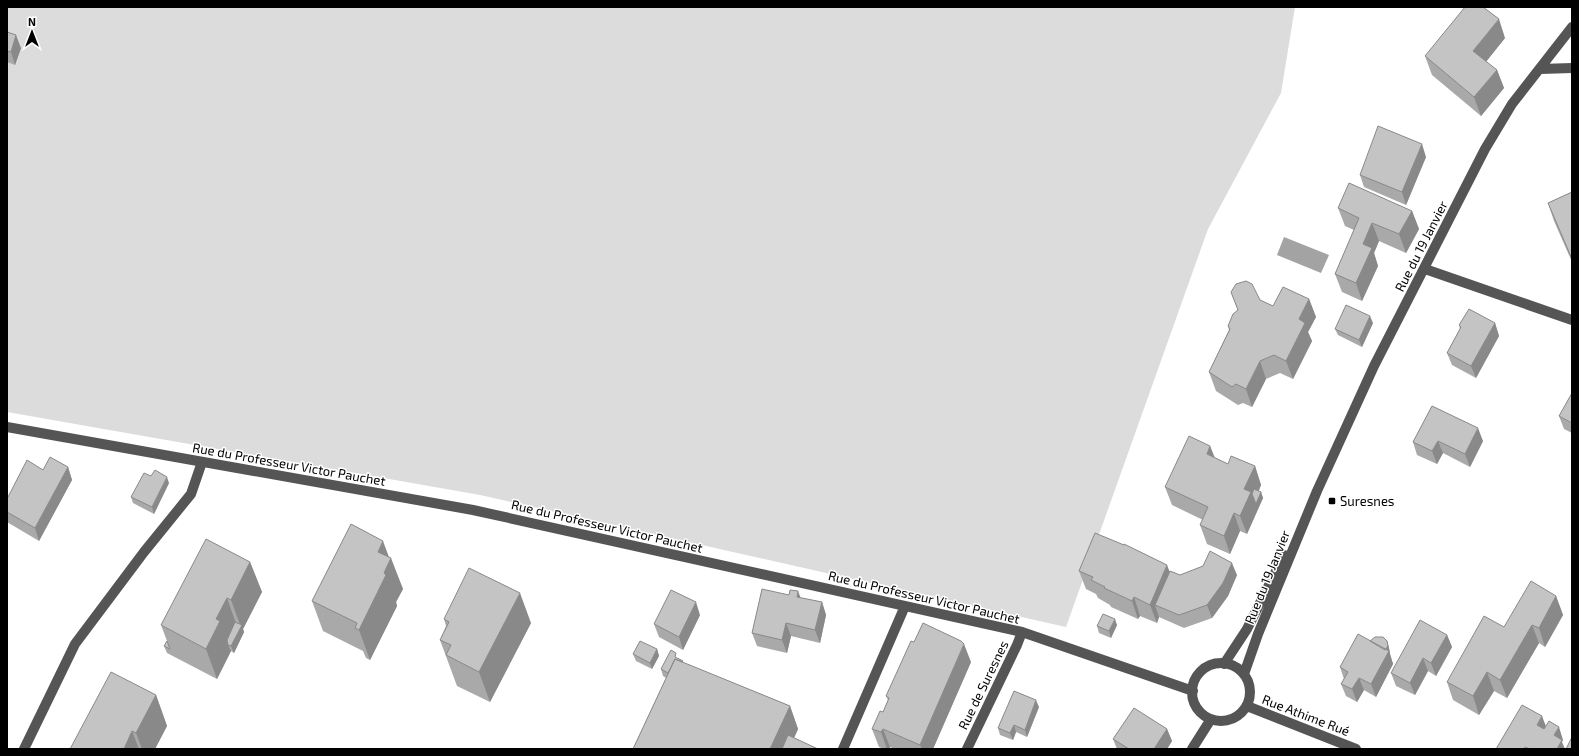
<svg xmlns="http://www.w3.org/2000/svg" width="1579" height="756" font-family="'Exo 2',sans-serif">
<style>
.green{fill:#dcdcdc}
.water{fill:#a3a3a3}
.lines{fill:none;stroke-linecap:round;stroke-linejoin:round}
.minor{stroke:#555;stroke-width:10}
.wall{fill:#a9a9a9}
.shaded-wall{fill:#898989}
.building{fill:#c4c4c4;stroke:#898989}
.poi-dot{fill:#000;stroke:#fff;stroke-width:1.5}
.labels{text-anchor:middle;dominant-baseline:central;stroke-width:3;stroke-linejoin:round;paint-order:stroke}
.street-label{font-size:13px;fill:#000;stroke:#fff}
.poi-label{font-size:13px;fill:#000;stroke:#fff;text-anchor:start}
</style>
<rect width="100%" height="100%" fill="#fff"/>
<!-- green -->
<path class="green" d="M7 7H1295L1281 93 1208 229 1066 627 480 495 7 412Z"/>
<!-- water -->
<path class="water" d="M1284 237 1329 255 1321 273 1277 255Z"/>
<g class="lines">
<!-- minor -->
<path class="minor" d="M1540 69 1572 68
M1425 269 1572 320
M7 427 473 510 1022 632 1193 691
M1192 692a29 29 0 1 1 58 0a29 29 0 1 1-58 0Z
M1224 664 1247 629 1284 555
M1244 674 1258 634 1317 491 1374 366 1485 149 1512 104 1572 27
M1247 706 1356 749
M24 749 75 644 144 552 191 494 202 462
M843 749 905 606
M967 749 1017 645 1022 632
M1192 749 1211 719"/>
</g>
<!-- wall -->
<path class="wall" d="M7 32 21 48 15 65 7 62Z
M1505 38 1486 62 1497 70 1504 88 1481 116 1432 75 1425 56Z
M1426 157 1406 205 1364 187 1360 175Z
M1572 192V262L1554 221 1548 203Z
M1338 208 1412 211 1419 229 1406 253 1379 241 1374 253 1378 266 1362 301 1342 292 1335 274 1354 230 1345 226Z
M1231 292 1260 300 1273 306 1309 299 1316 317 1308 332 1312 341 1293 379 1280 373 1266 379 1252 407 1243 403 1238 405 1216 391 1209 372 1229 330 1228 326 1238 310Z
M1373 323 1362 347 1338 335 1335 329Z
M1495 323 1499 336 1476 378 1452 365 1447 353 1460 329 1459 325Z
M1572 393V433L1564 429 1559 416Z
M1432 406 1483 441 1470 467 1443 453 1437 464 1417 455 1413 442Z
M1210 446 1215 458 1228 464 1255 466 1261 485 1259 491 1261 492 1263 498 1247 534 1240 531 1230 554 1207 544 1200 525 1203 520 1172 505 1165 487Z
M68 467 72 480 39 541 7 522V499L43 470Z
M169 483 154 514 133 503 131 497Z
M389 557 403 589 396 602 397 606 370 660 366 658 363 651 323 631 312 601Z
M250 562 262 592 243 629 244 632 234 653 231 651 217 679 167 653 164 646 167 641 161 625Z
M1079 571H1170L1180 575H1237L1228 596 1212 618 1184 628 1159 617 1157 623 1140 616 1138 619 1111 607 1110 605 1098 598 1096 594 1086 589Z
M1556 596 1563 615 1545 647 1539 643 1507 698 1494 691 1479 715 1453 700 1447 682 1504 627Z
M801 598 822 602 826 615 820 643 791 636 787 653 757 646 752 633Z
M700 615 683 650 659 637 654 624Z
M444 619 531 623 490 702 457 686 440 640 446 626Z
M1117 625 1111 638 1099 633 1097 626Z
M1447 635 1452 647 1436 676 1428 671 1415 695 1396 686 1391 673Z
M1370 641H1387L1389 648 1390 654 1393 664 1376 697 1364 690 1357 702 1346 696 1341 684 1344 679 1340 667Z
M657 649 659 656 652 669 636 661 633 654Z
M678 658 683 661V663L790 706 798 729 794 738 633 749 666 678 663 676 661 669Z
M971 662 933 749H894L890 747 889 749H884L879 747 872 729 883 712 888 700 886 696Z
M156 695 167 726 155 749H70Z
M1039 707 1027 737 1016 732 1013 740 1000 735 998 728Z
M1167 729 1172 741 1167 749H1117L1113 739Z"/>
<!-- shaded-wall -->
<path class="shaded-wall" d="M1499 19 1505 38 1480 69 1473 51Z
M16 35 21 48 15 65 11 52Z
M1497 70 1504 88 1481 116 1474 97Z
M1422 144 1426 157 1406 205 1402 192Z
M1412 211 1419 229 1406 253 1399 234Z
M1372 223 1379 241 1374 253 1378 266 1362 301 1356 283 1363 244Z
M1309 299 1316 317 1308 332 1312 341 1293 379 1286 361 1299 319Z
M1370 316 1373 323 1362 347 1359 340Z
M1495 323 1499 336 1476 378 1471 366Z
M1260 361 1266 379 1252 407 1246 389Z
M1478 428 1483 441 1470 467 1465 454Z
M1438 441 1443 453 1437 464 1432 451Z
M1210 446 1217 464 1207 454Z
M1255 466 1261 485 1254 500 1261 492 1263 498 1247 534 1240 516 1244 489Z
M68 467 72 480 39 541 35 528Z
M167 477 169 483 154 514 152 507Z
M1234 513 1240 531 1230 554 1224 536Z
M383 541 390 560 391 558 403 589 396 602 397 606 370 660 359 630 378 552Z
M250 562 262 592 243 629 244 632 234 653 231 646 241 627 231 600Z
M1232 563 1237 575 1228 596 1212 618 1207 605Z
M1167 565 1174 583 1155 605 1159 617 1157 623 1150 605Z
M798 591 803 604 797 597Z
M520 593 531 623 490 702 479 672Z
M1556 596 1563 615 1545 647 1539 628Z
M1134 597 1140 616 1138 619 1132 601Z
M227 598 238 629 228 645 231 651 217 679 206 649 216 619Z
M696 602 700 615 683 650 679 637Z
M822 602 826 615 820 643 815 630Z
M1115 619 1117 625 1111 638 1109 631Z
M786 623 791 636 787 653 782 640Z
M1532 625 1539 643 1507 698 1500 680Z
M1447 635 1452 647 1436 676 1431 663Z
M1387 641 1389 648 1390 654 1393 664 1376 697 1371 684Z
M964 644 971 662 933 749H922L920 745Z
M657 649 659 656 652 669 650 663Z
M1423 658 1428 671 1415 695 1410 683Z
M1487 672 1494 691 1479 715 1473 696Z
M1359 678 1364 690 1357 702 1352 689Z
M156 695 167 726 155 749H142L136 733Z
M1036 700 1039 707 1027 737 1025 730Z
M790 706 798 729 789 749H770Z
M1542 716 1547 729 1542 737 1537 725Z
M1014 725 1016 732 1013 740 1010 733Z
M1559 727 1563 740 1562 742 1565 749H1556L1554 735Z
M883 729 890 747 889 749H887L881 732Z
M1167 729 1172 741 1167 749H1154Z
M132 731 139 749H124Z"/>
<!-- building -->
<path class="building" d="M1465 7H1483L1499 19 1473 51 1497 70 1474 97 1425 56Z
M7 32 16 35 11 52 7 51Z
M1378 126 1422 144 1402 192 1360 175Z
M1349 183 1412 211 1399 234 1372 223 1363 244 1372 248 1356 283 1335 274 1359 218 1338 208Z
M1572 192V259L1548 203Z
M1246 281 1252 284 1260 300 1273 306 1283 287 1309 299 1299 319 1305 323 1286 361 1274 355 1260 361 1246 389 1236 384 1232 387 1209 372 1230 329 1228 326 1233 314 1238 310 1231 292 1236 284Z
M1346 305 1370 316 1359 340 1335 329Z
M1469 309 1495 323 1471 366 1447 353 1461 327 1459 325Z
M1572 393V423L1559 416Z
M1432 406 1478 428 1465 454 1438 441 1432 451 1413 442Z
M1189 436 1210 446 1207 454 1228 464 1231 456 1255 466 1244 489 1251 492 1240 516 1234 513 1224 536 1200 525 1208 507 1165 487Z
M50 457 68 467 35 528 7 512V499L27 460 43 470Z
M155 470 167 477 152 507 131 497 144 473 151 476Z
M1254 489 1261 492 1256 504 1252 494Z
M351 524 383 541 378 552 391 558 384 573 386 575 359 630 355 628 357 623 312 601Z
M1095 533 1124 545V544L1167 565 1150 605 1134 597 1132 601 1104 588 1105 587 1091 580 1093 577 1079 571Z
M206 539 250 562 231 600 227 598 216 619 220 621 206 649 161 625Z
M1210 551 1232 563 1223 583 1207 605 1179 615 1155 605 1170 571 1180 575 1203 566Z
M469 568 520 593 479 672 446 655 451 645 440 640 449 622 444 619Z
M1531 581 1556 596 1539 628 1532 625 1500 680 1487 672 1473 696 1447 682 1484 616 1504 627Z
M762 589 789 595 790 590 798 591 797 597 822 602 815 630 786 623 782 640 752 633Z
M671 590 696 602 679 637 654 624Z
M1103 614 1115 619 1109 631 1097 626Z
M1420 620 1447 635 1431 663 1423 658 1410 683 1391 673Z
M235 622 242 625 231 646 228 645 227 640Z
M923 623 961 641 964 644 920 745 883 729 881 732 872 729 880 711 883 712 889 698 886 696 911 641 914 642Z
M1358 634 1389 651 1371 684 1359 678 1352 689 1341 684 1348 672 1340 667Z
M1375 637H1383L1387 641 1388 646 1385 650 1370 641Z
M167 641 170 649 164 646Z
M640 641 657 649 650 663 633 654Z
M671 650 676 653 675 657 683 661 682 662 675 659 668 673 661 669Z
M675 659 790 706 770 749H633Z
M111 672 156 695 136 733 132 731 124 749H70Z
M1014 691 1036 700 1025 730 1014 725 1010 733 998 728Z
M1522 705 1542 716 1537 725 1544 729 1549 721 1559 727 1554 735 1562 740 1557 749H1530L1525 747 1524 749H1496Z
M1134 708 1167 729 1154 749H1129L1113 739Z
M788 735 818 749H782Z
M1572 737V749H1566Z"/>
<!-- markers -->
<rect class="poi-dot" x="1328" y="497" width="8" height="8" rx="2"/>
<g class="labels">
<!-- street labels -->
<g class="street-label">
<text transform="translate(1421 246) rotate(-63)">Rue du 19 Janvier</text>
<text transform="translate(289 464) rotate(10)">Rue du Professeur Victor Pauchet</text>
<text transform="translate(607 526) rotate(13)">Rue du Professeur Victor Pauchet</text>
<text transform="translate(1267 577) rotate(-68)">Rue du 19 Janvier</text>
<text transform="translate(924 597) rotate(13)">Rue du Professeur Victor Pauchet</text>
<text transform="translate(983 685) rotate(-64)">Rue de Suresnes</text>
<text transform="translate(1306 715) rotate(21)">Rue Athime Rué</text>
</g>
<!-- poi labels -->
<g class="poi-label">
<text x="1340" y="501">Suresnes</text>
</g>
</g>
<!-- border -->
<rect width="1579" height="756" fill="none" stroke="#000000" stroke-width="16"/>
<!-- north arrow -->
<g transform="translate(32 32)" stroke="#ffffff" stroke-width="3" paint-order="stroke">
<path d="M0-3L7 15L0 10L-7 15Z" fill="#000000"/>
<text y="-6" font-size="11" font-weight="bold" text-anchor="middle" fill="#000000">N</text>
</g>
</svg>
